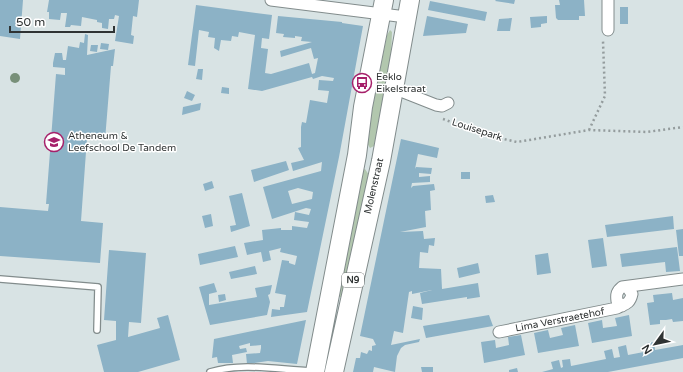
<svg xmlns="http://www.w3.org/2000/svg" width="683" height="372" font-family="'Varela Round',sans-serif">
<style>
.green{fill:#b2c7ae}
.building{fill:#8cb2c6;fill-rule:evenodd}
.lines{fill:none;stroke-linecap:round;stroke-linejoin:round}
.lane-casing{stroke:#828c8c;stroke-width:8}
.street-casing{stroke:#828c8c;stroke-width:13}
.primary-casing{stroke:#828c8c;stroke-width:20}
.path{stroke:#949c9d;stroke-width:2.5;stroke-dasharray:2 3;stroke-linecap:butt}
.lane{stroke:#fff;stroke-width:5.5}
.street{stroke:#fff;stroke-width:11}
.primary{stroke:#fff;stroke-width:18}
.tree{fill:#789079}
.labels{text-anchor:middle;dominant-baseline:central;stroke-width:3;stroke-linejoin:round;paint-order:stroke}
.shield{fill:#fff;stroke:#6d7070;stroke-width:1}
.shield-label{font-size:9px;font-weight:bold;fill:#2f3333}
.poi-label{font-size:10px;fill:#2f3333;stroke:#fff;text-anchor:start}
.street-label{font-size:10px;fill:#2f3333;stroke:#fff}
</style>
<rect width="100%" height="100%" fill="#d8e3e4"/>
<!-- green -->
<path class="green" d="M390 30 392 32 391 57 374 146 370 148 366 141 387 35Z
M365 169 369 175 343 297H340L337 296 362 170Z"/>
<!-- building -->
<path class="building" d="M0 0H23L20 39 0 36Z
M49 0H139L137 17 133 16 131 35 134 36 133 44 115 41 119 16 115 15 114 19H109L108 29 102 28V23L97 22V20L82 17 81 26 71 25 70 27H65L67 13H61L60 20 49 19V12H47Z
M496 0H515L514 4 495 1Z
M559 0H584L585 16H579V20H558L556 18 555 5H560Z
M430 1 487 12 485 21 428 10Z
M196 5 272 15 269 39 262 38 261 48 268 49 265 73 271 74 309 63 312 74 315 73 318 58 314 59 311 48 281 57 280 51 312 42 301 41 302 37 295 36V38L283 37 284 34 276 33 278 16 342 22V23L363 26 339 157 307 312 271 317 272 309 280 310V307H284L286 295 275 293 282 260 289 261V263L295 265 297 256 280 252 281 248 269 251 271 260 263 262 261 252 247 255 244 243 263 240 262 230 281 228V230H292V226L307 228 309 222 294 220 295 212 309 215 311 209 306 208 272 219 263 187 321 171 322 162 293 171 291 163 304 160 298 148 301 147V127L302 122 306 123 310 100 327 103 329 91 318 90 319 80 333 81 334 78 322 76 313 79 312 77 262 91 248 89 255 35 239 32 238 37 232 36 231 41 221 40 219 51 214 48 215 38 208 37 209 32 199 30 195 66 188 65ZM298 188 313 192 312 199 292 204 288 191Z
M620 7H628V24H620Z
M427 16 468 24 466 33 423 36Z
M547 16V23L541 24V27L531 28 530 17Z
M512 18 510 31H497L499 19Z
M85 34 88 35 87 55 115 49 113 66H111L105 140 87 138 81 221 103 223 100 263 0 256V207L48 211 49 204H46L56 74 65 75V68L53 67V63L55 53H62L63 60H66L68 46 79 48 80 42 84 43Z
M101 43 109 44 108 50 100 49Z
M91 45H98L97 52 90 51Z
M198 69H203L202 80 196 79Z
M222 87 229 88V94L221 93Z
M187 91 195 95 192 101 184 98Z
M201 103 200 110 182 115 183 107Z
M401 139 439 148 437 158 418 154 415 169 416 167 432 168 431 174 419 173V177L430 176V182L412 183 411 188 413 186 434 184 435 190 430 191 431 210 425 211 426 227 400 232 423 231 424 239 435 238 434 246 429 245 428 253 420 252 419 268 441 269 442 289 478 283 480 297 467 299V297L422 304 420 293 432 290 412 294V291L409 292 403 333 394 331 391 345 420 339 419 342 405 345 401 348 397 356 395 372 374 367 373 372H353L356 358H360L361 352 367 354 369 350 372 351V346L376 345 373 339 360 336Z
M286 161 289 170 254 182 251 170Z
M461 172H470V179H461Z
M212 181 214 188 205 191 203 184Z
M242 193 250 226 231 232 230 226 236 225 229 196Z
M493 195 495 202 486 203 485 196Z
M211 214 213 226 205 228 202 216Z
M673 216 674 229 607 237 605 225Z
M683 229V256H679L676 230Z
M603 238 607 266 592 268 588 240Z
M235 246 238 257 200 265 198 254Z
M677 247 680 271 666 272 665 262 622 267 620 254Z
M109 250 146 253 141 323 129 322 128 337 160 328 157 318 168 315 180 360 138 372H104L97 345 116 340V321L104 320Z
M548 253 551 273 537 275 535 255Z
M478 263 480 273 459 278 457 268Z
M255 266 257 274 231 279 229 272Z
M214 283 217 292 209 294V305L257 297 255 288 272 285 270 294 268 295 270 302 267 315 210 325 199 287Z
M672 293 673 300 683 298V321L673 322 672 319 666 320H660V324L650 325 647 303 654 302 653 295Z
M225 294 226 300 219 302 218 295Z
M413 306 423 308 422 320 411 318Z
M489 315 493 326 426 338 423 326Z
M629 315 632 336 592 343 588 323 602 320 603 328 617 326 615 318Z
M306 320 297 364 268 361 247 364 246 354 260 353 261 348V345L250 346V343L239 346 240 349 246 348 247 352 232 355 233 363H218L217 357 212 358 214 339Z
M575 325 579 346 538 353 534 333 548 330 550 338 563 335 561 328Z
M521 335 525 355 484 363 481 342 495 340 496 348 509 345 508 337Z
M654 342 655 350 683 345V358L608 372H542L553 369 551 362 559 360 561 368 563 367 562 360 570 359 571 366 606 359 604 351 612 349 614 358 620 357 618 347 626 345 628 355 649 351 647 343Z
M421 367H433V372H422Z
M517 368 518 372H509V370Z"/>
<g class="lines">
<!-- lane casing -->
<g class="lane-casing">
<path id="lane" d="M0 279 98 287 97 330
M210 372C244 362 279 370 313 371"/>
</g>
<!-- street casing -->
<g class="street-casing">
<path id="street" d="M271 0 406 17
M608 30V0
M393 88 436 105 442 106 448 103
M622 306 617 301C616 294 617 291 622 287L683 279
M499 332 617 308C625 304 630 304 632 294L627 287"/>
</g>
<!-- primary casing -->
<g class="primary-casing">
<path id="primary" d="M315 372 357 155 363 107 384 0
M334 372 381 161 410 0"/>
</g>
<!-- path -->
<path class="path" d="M443 119 486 135 517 142 589 130 647 132 683 127
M589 130 605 96 603 41"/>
<!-- lane -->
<use href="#lane" class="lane"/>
<!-- street -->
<use href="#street" class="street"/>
<!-- primary -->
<use href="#primary" class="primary"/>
</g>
<!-- trees -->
<circle class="tree" cx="15" cy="78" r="5"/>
<!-- icons -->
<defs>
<g id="bus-ring" transform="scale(1)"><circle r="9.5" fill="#fff" stroke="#a6206a" stroke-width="1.5"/><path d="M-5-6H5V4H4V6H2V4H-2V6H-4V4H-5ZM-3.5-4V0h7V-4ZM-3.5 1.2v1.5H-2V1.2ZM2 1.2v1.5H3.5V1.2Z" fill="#a6206a"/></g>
<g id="school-ring" transform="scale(1)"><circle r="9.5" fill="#fff" stroke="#a6206a" stroke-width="1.5"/><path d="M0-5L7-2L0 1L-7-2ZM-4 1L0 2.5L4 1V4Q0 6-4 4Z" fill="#a6206a"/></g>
</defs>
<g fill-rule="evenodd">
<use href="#bus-ring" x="362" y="83"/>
<use href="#school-ring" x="54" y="142"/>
</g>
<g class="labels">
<!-- shield labels -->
<rect class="shield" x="342" y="273" width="22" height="14" rx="3"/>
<g class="shield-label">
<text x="353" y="280">N9</text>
</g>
<!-- poi labels -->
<g class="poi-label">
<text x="376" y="77">Eeklo<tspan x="376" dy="12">Eikelstraat</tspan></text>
<text x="68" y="136">Atheneum &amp;<tspan x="68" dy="12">Leefschool De Tandem</tspan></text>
</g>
<!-- street labels -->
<g class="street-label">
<text transform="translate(477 130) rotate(18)">Louisepark</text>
<text transform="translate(374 186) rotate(-77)">Molenstraat</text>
<text transform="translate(560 320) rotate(-11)">Lima Verstraetehof</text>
</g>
</g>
<!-- north arrow -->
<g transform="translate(655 344) rotate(237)" stroke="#ffffff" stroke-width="3" paint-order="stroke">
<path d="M0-3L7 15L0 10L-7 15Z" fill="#2f3333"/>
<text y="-6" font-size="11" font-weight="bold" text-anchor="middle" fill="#2f3333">N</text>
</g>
<!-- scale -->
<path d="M10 26v6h104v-6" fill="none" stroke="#2f3333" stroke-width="2"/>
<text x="16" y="26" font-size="12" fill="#2f3333" stroke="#ffffff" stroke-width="3" paint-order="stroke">50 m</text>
</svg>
